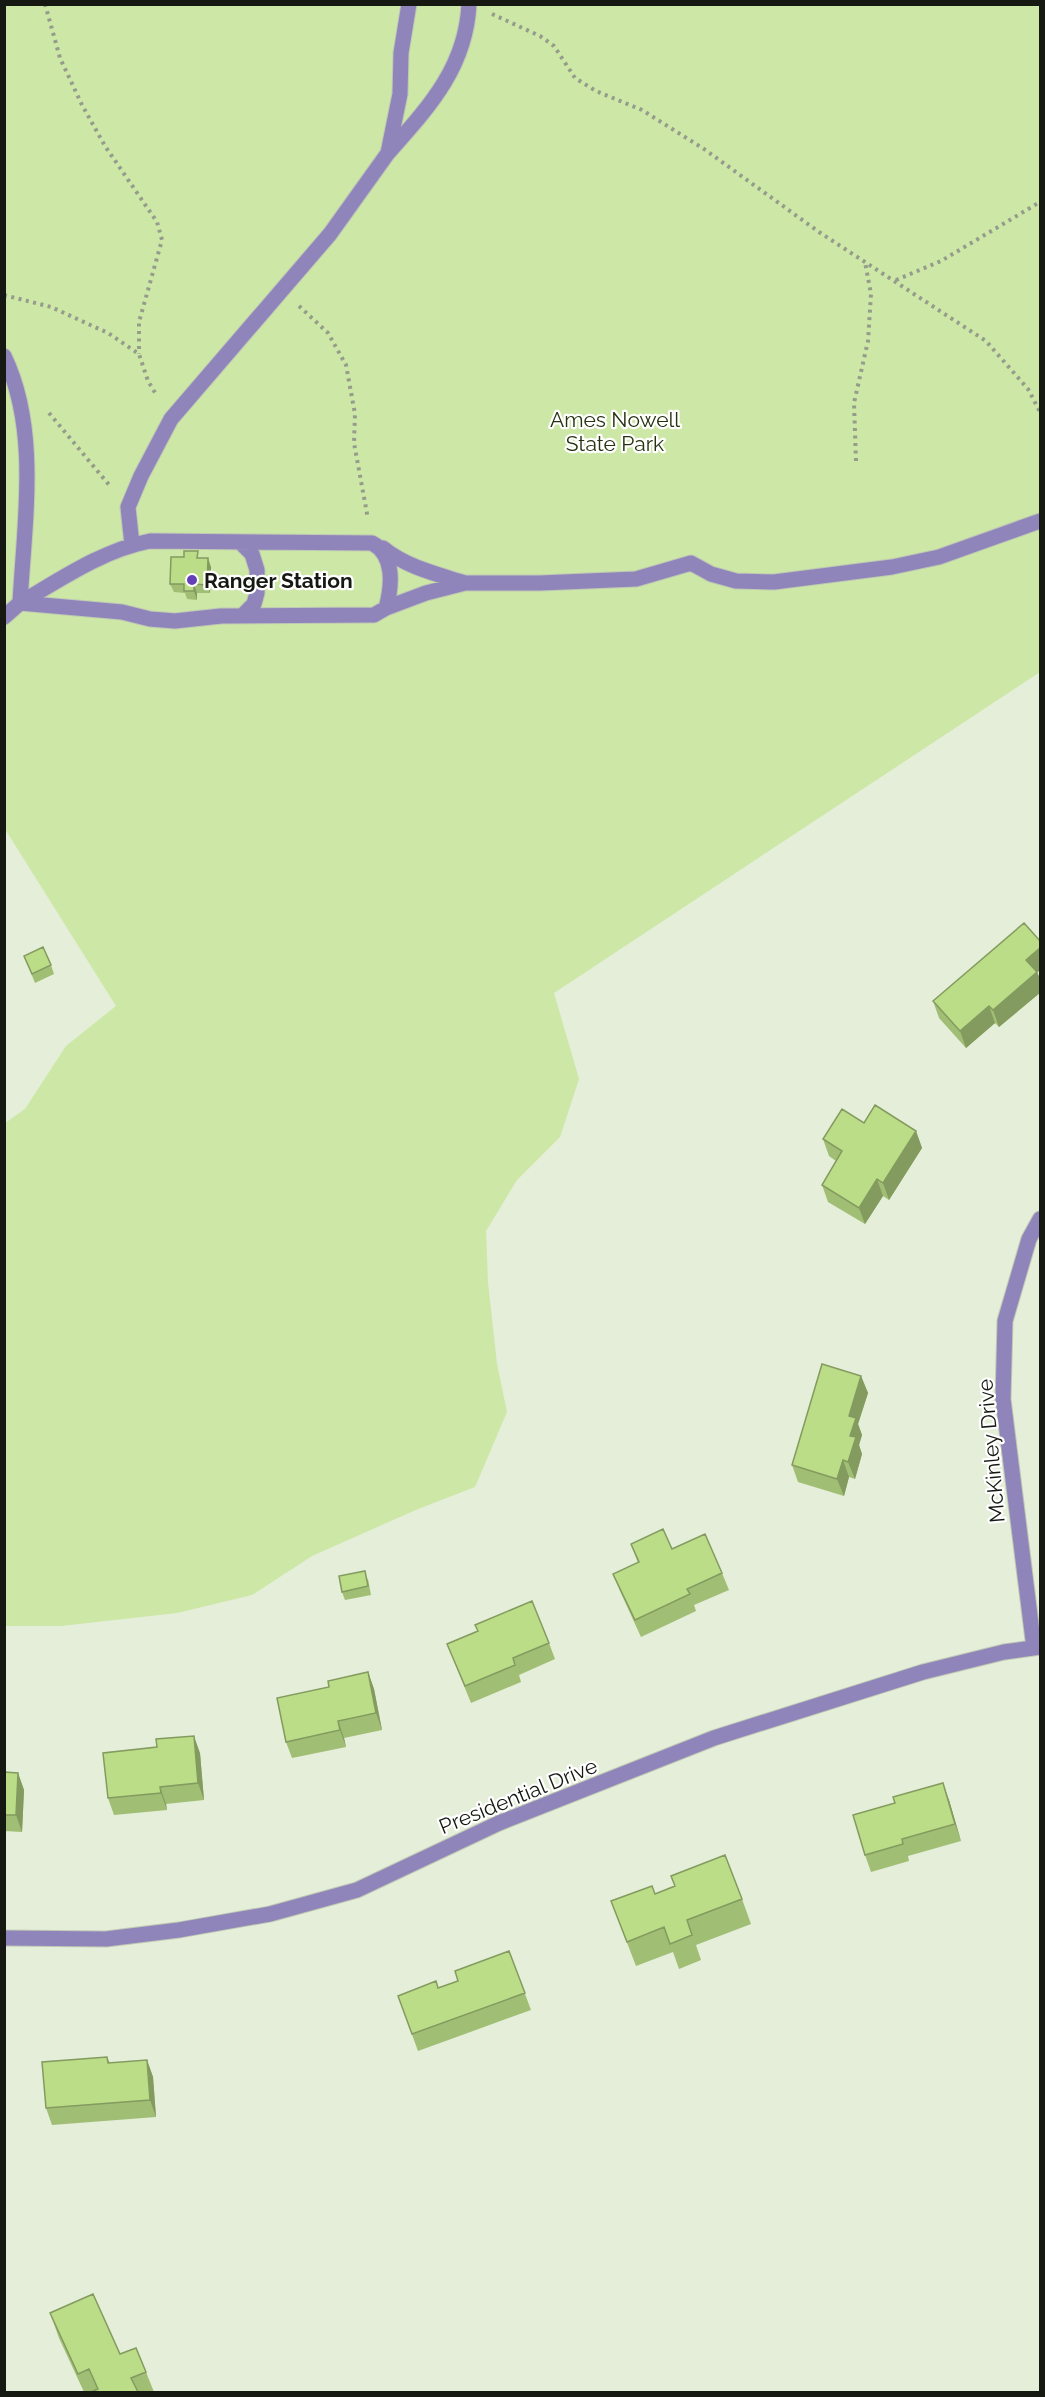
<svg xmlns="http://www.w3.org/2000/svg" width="1045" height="2397" font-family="Raleway,sans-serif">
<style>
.green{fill:#cce7a6;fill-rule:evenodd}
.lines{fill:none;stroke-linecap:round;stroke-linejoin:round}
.lane-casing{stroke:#bfc8b4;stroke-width:17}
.street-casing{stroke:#bfc8b4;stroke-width:17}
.path{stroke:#959c8c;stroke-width:4;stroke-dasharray:3 4.5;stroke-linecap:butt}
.lane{stroke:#9085bb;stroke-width:15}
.street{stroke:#9085bb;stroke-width:15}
.wall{fill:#a1be75}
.shaded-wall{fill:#839b5f}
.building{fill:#bd8;stroke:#839b5f;stroke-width:1.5}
.poi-dot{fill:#653fb7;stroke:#fff;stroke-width:2}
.labels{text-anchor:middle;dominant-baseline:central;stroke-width:4.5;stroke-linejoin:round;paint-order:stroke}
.park-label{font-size:21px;fill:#263310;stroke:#fff}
.poi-label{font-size:21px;font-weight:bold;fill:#161911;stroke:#fff;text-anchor:start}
.street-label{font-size:21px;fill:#161911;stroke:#fff}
</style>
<rect width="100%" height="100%" fill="#e4eed8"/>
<!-- green -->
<path class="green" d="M5 5H1040V672L554 993 579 1079 560 1137 517 1180 486 1231 488 1283 497 1364 507 1412 475 1487 418 1509 312 1556 252 1595 177 1613 61 1626H5V1123L25 1109 66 1046 116 1006 5 829ZM211 567 210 593H197V600L187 593Z"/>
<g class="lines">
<!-- lane casing -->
<g class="lane-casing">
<path id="lane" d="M388 153C428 108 466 68 469 4
M4 356C40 430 24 524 20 603
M150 541 372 543C395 555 392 586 386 608L374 615 221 616 175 621 150 619 122 612 20 603C61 579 103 550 150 541Z
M240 542 252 554 257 570V593L254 604 242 616
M132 545 128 507 141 476 171 419 330 234 388 153 400 94 401 53 409 4
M383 548C406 567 437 574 465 583
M386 608 426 593 465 583H540L636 579 691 563 711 574 736 581 774 582 892 567 939 557 1040 521"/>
</g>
<!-- street casing -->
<g class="street-casing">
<path id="street" d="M4 617 20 603
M1034 1648 1003 1399 1005 1321 1029 1239 1040 1219
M4 1938 106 1939 179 1930 270 1914 357 1890 499 1823 714 1738 923 1672 1004 1652 1040 1647"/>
</g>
<!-- path -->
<path class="path" d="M45 4 60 58 82 105 105 146 157 222 162 240 139 322V354
M492 14 540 36 554 46 575 78 596 91 642 110 704 149 819 232 986 341 1028 389 1040 412
M896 280 941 261 1040 202
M4 295 51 307 108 333 139 354 148 381 157 396
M299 306 328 333 346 365 355 414 354 443 368 519
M49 413 110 486
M856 461 854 403 868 341 871 294 865 262"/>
<!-- lane -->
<use href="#lane" class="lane"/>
<!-- street -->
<use href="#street" class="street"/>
</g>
<!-- wall -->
<path class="wall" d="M200 558 211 567 210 593H197V600L187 599 185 593 174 592 170 584Z
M1041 942V970L1037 972 1041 981V992L999 1027 995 1023 966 1048 939 1018 933 1001Z
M24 956 51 965 54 974 35 983Z
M864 1123 916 1131 922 1148 889 1200 883 1196 865 1224 828 1202 822 1185 836 1161 829 1156 823 1139Z
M861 1376 868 1393 858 1424 862 1435 859 1445 862 1454 855 1479 849 1477 844 1496 798 1482 792 1465Z
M631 1544 672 1549 722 1573 729 1590 694 1605 696 1611 641 1637 620 1591 613 1574 638 1563Z
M368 1579 371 1595 345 1600 342 1592Z
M475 1625 549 1643 555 1659 519 1675 521 1682 471 1703 447 1644 478 1631Z
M368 1672 374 1689 382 1730 344 1738 346 1747 292 1758 286 1742 329 1687Z
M200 1753 204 1800 166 1804 167 1810 114 1815 108 1798Z
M4 1772 18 1773 24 1790 22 1832 4 1831Z
M949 1800 961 1841 908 1856 909 1861 871 1872 865 1855Z
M674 1886 742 1899 751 1924 696 1945 701 1960 679 1969 673 1952 636 1966 611 1901 655 1894Z
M509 1951 531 2010 418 2051 398 1996 438 1988 458 1981Z
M107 2057 110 2063 147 2060 153 2077 156 2117 52 2125 46 2108Z
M50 2313 120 2354 146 2372 154 2392H84L59 2338Z"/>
<!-- shaded-wall -->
<path class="shaded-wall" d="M208 558 211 567 210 593 207 585Z
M194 584 197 593V600L194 591Z
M1041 947V970L1037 972 1041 981V992L999 1027 993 1010 1026 960Z
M989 1006 995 1023 966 1048 960 1031Z
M916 1131 922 1148 889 1200 883 1183Z
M877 1179 883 1196 865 1224 859 1208Z
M861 1376 868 1393 858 1424 862 1435 859 1445 862 1454 855 1479 848 1462 850 1436 849 1416Z
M843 1460 849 1477 844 1496 837 1479Z
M368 1672 374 1689 382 1730 376 1713Z
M338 1721 344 1738 346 1747 340 1730Z
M194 1736 200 1753 204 1800 198 1783Z
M18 1773 24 1790 22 1832 16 1815Z
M943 1783 949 1800 961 1841 955 1824Z
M160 1787 166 1804 167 1810 161 1793Z
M147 2060 153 2077 156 2117 150 2100Z"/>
<!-- building -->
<path class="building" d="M184 551H198L197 558H208L207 585 194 584V591H184V584H170L171 557H184Z
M1024 923 1041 942V947L1026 960 1037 972 993 1010 989 1006 960 1031 933 1001Z
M43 947 51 965 32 974 24 956Z
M875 1105 916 1131 883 1183 877 1179 859 1208 822 1185 842 1151 823 1139 842 1109 864 1123Z
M822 1364 861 1376 849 1416 856 1418 850 1436 856 1437 848 1462 843 1460 837 1479 792 1465Z
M663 1529 672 1549 705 1534 722 1573 687 1589 690 1594 635 1620 613 1574 639 1562 631 1544Z
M365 1571 368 1586 342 1592 339 1576Z
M532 1601 549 1643 513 1658 515 1665 465 1686 447 1644 478 1631 475 1625Z
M368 1672 376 1713 338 1721 340 1730 286 1742 277 1698 329 1687 328 1681Z
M194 1736 198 1783 160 1787 161 1793 108 1798 103 1753 157 1747 156 1739Z
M4 1772 18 1773 16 1815H4Z
M943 1783 955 1824 902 1839 903 1844 865 1855 853 1815 895 1803 893 1797Z
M725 1855 742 1899 687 1920 692 1935 670 1944 664 1927 627 1942 611 1901 652 1886 655 1894 675 1886 671 1876Z
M509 1951 525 1993 412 2034 398 1996 436 1981 438 1988 458 1981 455 1971Z
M107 2057 108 2063 147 2060 150 2100 46 2108 42 2062Z
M93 2294 120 2354 136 2348 146 2372 131 2378 138 2392H91L98 2389 89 2369 78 2374 50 2313Z"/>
<!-- markers -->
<circle class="poi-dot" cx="192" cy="580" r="6"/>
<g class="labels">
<!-- park labels -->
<g class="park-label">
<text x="615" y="419">Ames Nowell<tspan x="615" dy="24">State Park</tspan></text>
</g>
<!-- poi labels -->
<g class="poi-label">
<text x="204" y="580">Ranger Station</text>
</g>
<!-- street labels -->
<g class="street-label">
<text transform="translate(991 1451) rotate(-95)">McKinley Drive</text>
<text transform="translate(518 1796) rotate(-22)">Presidential Drive</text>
</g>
</g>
<!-- border -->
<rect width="1045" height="2397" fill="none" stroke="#161911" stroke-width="12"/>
</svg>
